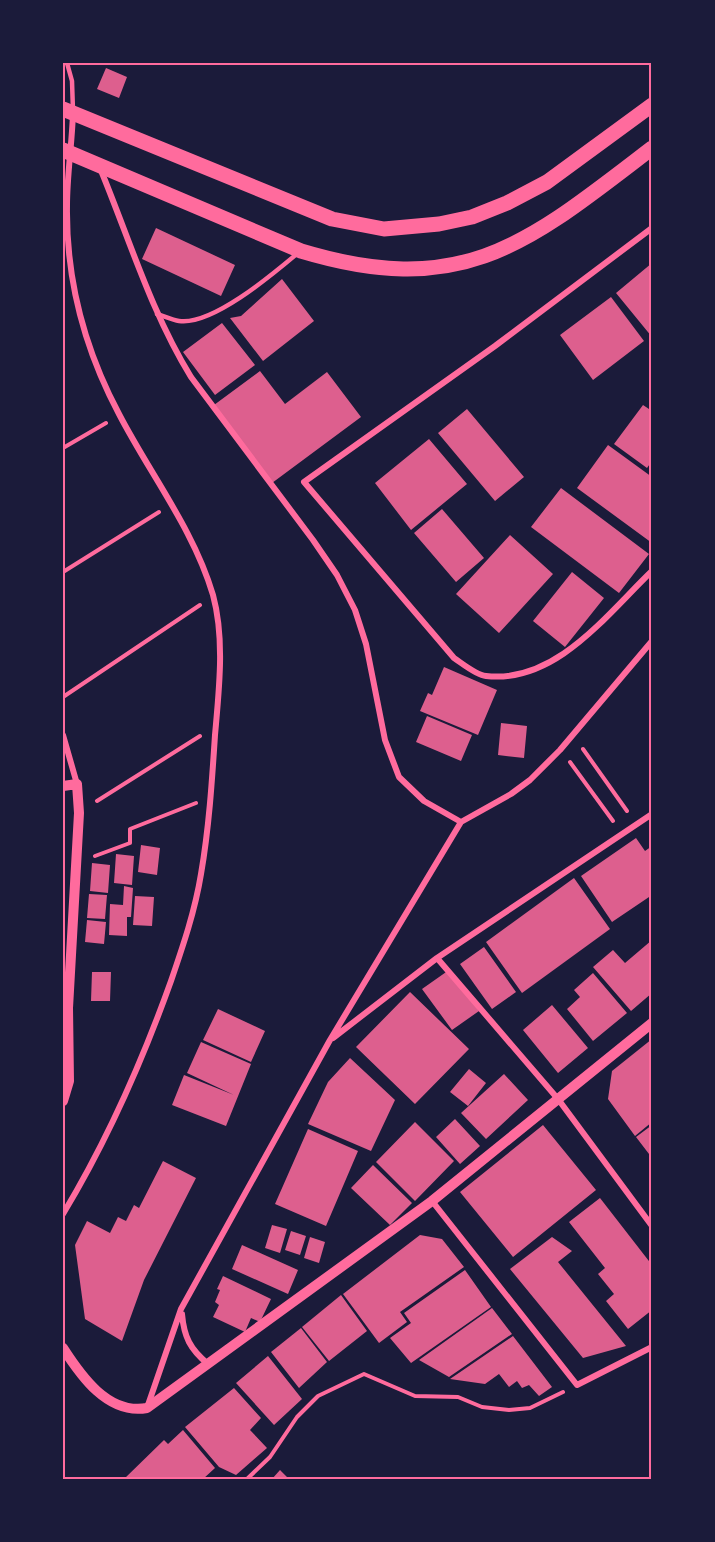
<svg xmlns="http://www.w3.org/2000/svg" width="715" height="1542" font-family="'IBM Plex Serif',serif">
<style>
.building{fill:#dd5f8e}
.lines{fill:none;stroke-linecap:round;stroke-linejoin:round}
.path{stroke:#ff6b9d;stroke-width:4}
.service{stroke:#ff6b9d;stroke-width:4.5}
.minor{stroke:#ff6b9d;stroke-width:6}
.tertiary{stroke:#ff6b9d;stroke-width:10}
.primary{stroke:#ff6b9d;stroke-width:15}
.neatline{fill:none;stroke:#ff6b9d;stroke-width:2}
</style>
<rect width="100%" height="100%" fill="#1b1b3a"/>
<!-- building -->
<path class="building" d="M106 68 127 77 119 98 97 89Z
M156 228 235 265 221 296 142 259Z
M652 263V337L616 293Z
M282 279 314 321 263 361 230 318 241 316Z
M611 297 644 341 593 380 560 335Z
M222 323 255 365 215 395 183 352Z
M260 371 285 404 327 372 361 417 272 483 214 405Z
M643 405 652 411V461L647 468 614 444Z
M467 409 524 477 495 501 438 433Z
M429 439 467 484 411 530 375 483Z
M608 445 652 477V543L577 488Z
M561 488 649 554 619 593 531 527Z
M442 509 484 558 456 582 414 533Z
M510 535 553 574 499 633 456 594Z
M572 572 604 598 565 647 533 621Z
M444 667 497 690 478 735 420 711 428 693 432 695Z
M427 716 472 735 461 761 416 742Z
M501 723 527 726 524 758 498 755Z
M636 838 645 851 652 846V895L612 922 581 876Z
M141 845 160 848 157 875 138 872Z
M116 854 134 856 132 885 114 883Z
M92 863 110 865 108 893 90 891Z
M574 878 610 929 522 993 486 942Z
M124 886 133 888 131 917H127V936L109 935 110 904 123 905Z
M89 894 107 895 105 919 87 918Z
M135 896 154 897 152 926 133 925Z
M87 920 106 922 104 944 85 942Z
M652 940V993L631 1011 593 967 613 950 625 963Z
M484 947 516 992 492 1009 460 964Z
M449 970 479 1011 452 1030 422 989Z
M92 972H111L110 1001H91Z
M593 973 627 1013 593 1041 567 1009 580 997 574 990Z
M410 992 469 1049 415 1104 356 1047Z
M552 1005 588 1048 558 1073 523 1030Z
M218 1009 265 1031 251 1062 203 1040Z
M652 1039V1122L635 1136 608 1099 612 1071Z
M201 1042 251 1064 226 1126 172 1105 184 1075 234 1095 187 1073Z
M350 1058 395 1100 371 1151 308 1124 328 1082Z
M469 1069 486 1083 468 1106 450 1092Z
M504 1074 528 1100 486 1139 461 1113Z
M455 1119 480 1146 460 1164 436 1137Z
M415 1122 454 1161 415 1201 376 1162Z
M543 1125 596 1190 513 1257 460 1192Z
M652 1125V1151L649 1154 636 1137Z
M308 1129 358 1151 326 1226 275 1204Z
M163 1161 196 1178 144 1280 122 1341 85 1319 75 1245 87 1221 110 1233 118 1217 126 1221 134 1205 139 1208Z
M373 1165 412 1203 390 1225 351 1188Z
M600 1198 652 1265V1310L628 1329 606 1301 614 1294 598 1274 605 1268 569 1222Z
M272 1225 287 1229 280 1253 265 1248Z
M291 1231 306 1236 300 1255 285 1250Z
M420 1235 442 1239 464 1267 400 1312 407 1322 379 1343 343 1294Z
M310 1237 325 1242 319 1263 304 1258Z
M552 1237 572 1251 558 1262 626 1346 583 1358 510 1269Z
M242 1245 298 1270 288 1294 232 1269Z
M465 1270 491 1307 411 1363 390 1338 411 1323 404 1313Z
M223 1276 271 1299 260 1322 251 1318 245 1332 213 1317 219 1305 215 1302 220 1290 217 1289Z
M341 1295 367 1331 329 1361 302 1327Z
M492 1308 512 1334 449 1377 419 1360Z
M301 1328 327 1362 299 1388 271 1352Z
M513 1336 552 1387 539 1396 529 1385 522 1388 517 1381 509 1387 499 1374 485 1384 450 1379Z
M268 1356 302 1399 274 1425 236 1383Z
M234 1388 261 1418 250 1430 267 1448 236 1475 219 1467 185 1427Z
M183 1430 215 1468 203 1479H124L164 1440 168 1444Z
M280 1470 289 1479H272Z"/>
<g class="lines">
<!-- path -->
<path class="path" d="M63 448 106 423
M63 572 159 512
M63 697 200 605
M583 749 627 811
M570 762 613 821
M97 801 200 736
M95 856 130 843V829L196 803
M247 1479 270 1457 297 1417 318 1396 364 1374 415 1396 458 1397 482 1407 509 1410 530 1408 563 1392"/>
<!-- service -->
<path class="service" d="M67 63 72 81 73 111
M157 314C164 316 172 320 179 321 212 326 273 274 298 253"/>
<!-- minor -->
<path class="minor" d="M100 168C129 238 151 312 191 377L313 540 337 575 355 610 366 644 385 740 399 777 424 801 461 822
M652 228 495 346 304 482 454 658C463 664 476 675 486 676 556 684 607 614 652 571
M63 735 77 784
M437 958 558 1099 652 1226
M333 1038 437 958 652 814
M432 1201 577 1385 652 1347
M63 1214C107 1141 142 1062 171 981 183 946 195 911 201 874 209 828 212 781 215 735 219 690 225 639 213 595 194 530 150 474 119 414 85 350 66 279 67 206 67 175 72 144 73 113
M182 1314C184 1337 190 1349 208 1364
M148 1405 181 1309 330 1040 461 822 511 794 530 780 560 750 652 641"/>
<!-- tertiary -->
<path class="tertiary" d="M63 786 77 784 79 813 68 1008 69 1081 63 1101
M63 1348C81 1376 108 1415 147 1408L432 1201 652 1023"/>
<!-- primary -->
<path class="primary" d="M63 109 332 219 384 229 439 224 472 217 507 203 547 182 652 105
M63 150 301 251C464 300 528 243 652 148"/>
</g>
<!-- border -->
<rect width="715" height="1542" fill="none" stroke="#1b1b3a" stroke-width="129"/>
<rect x="64" y="64" width="586" height="1414" class="neatline"/>
</svg>
